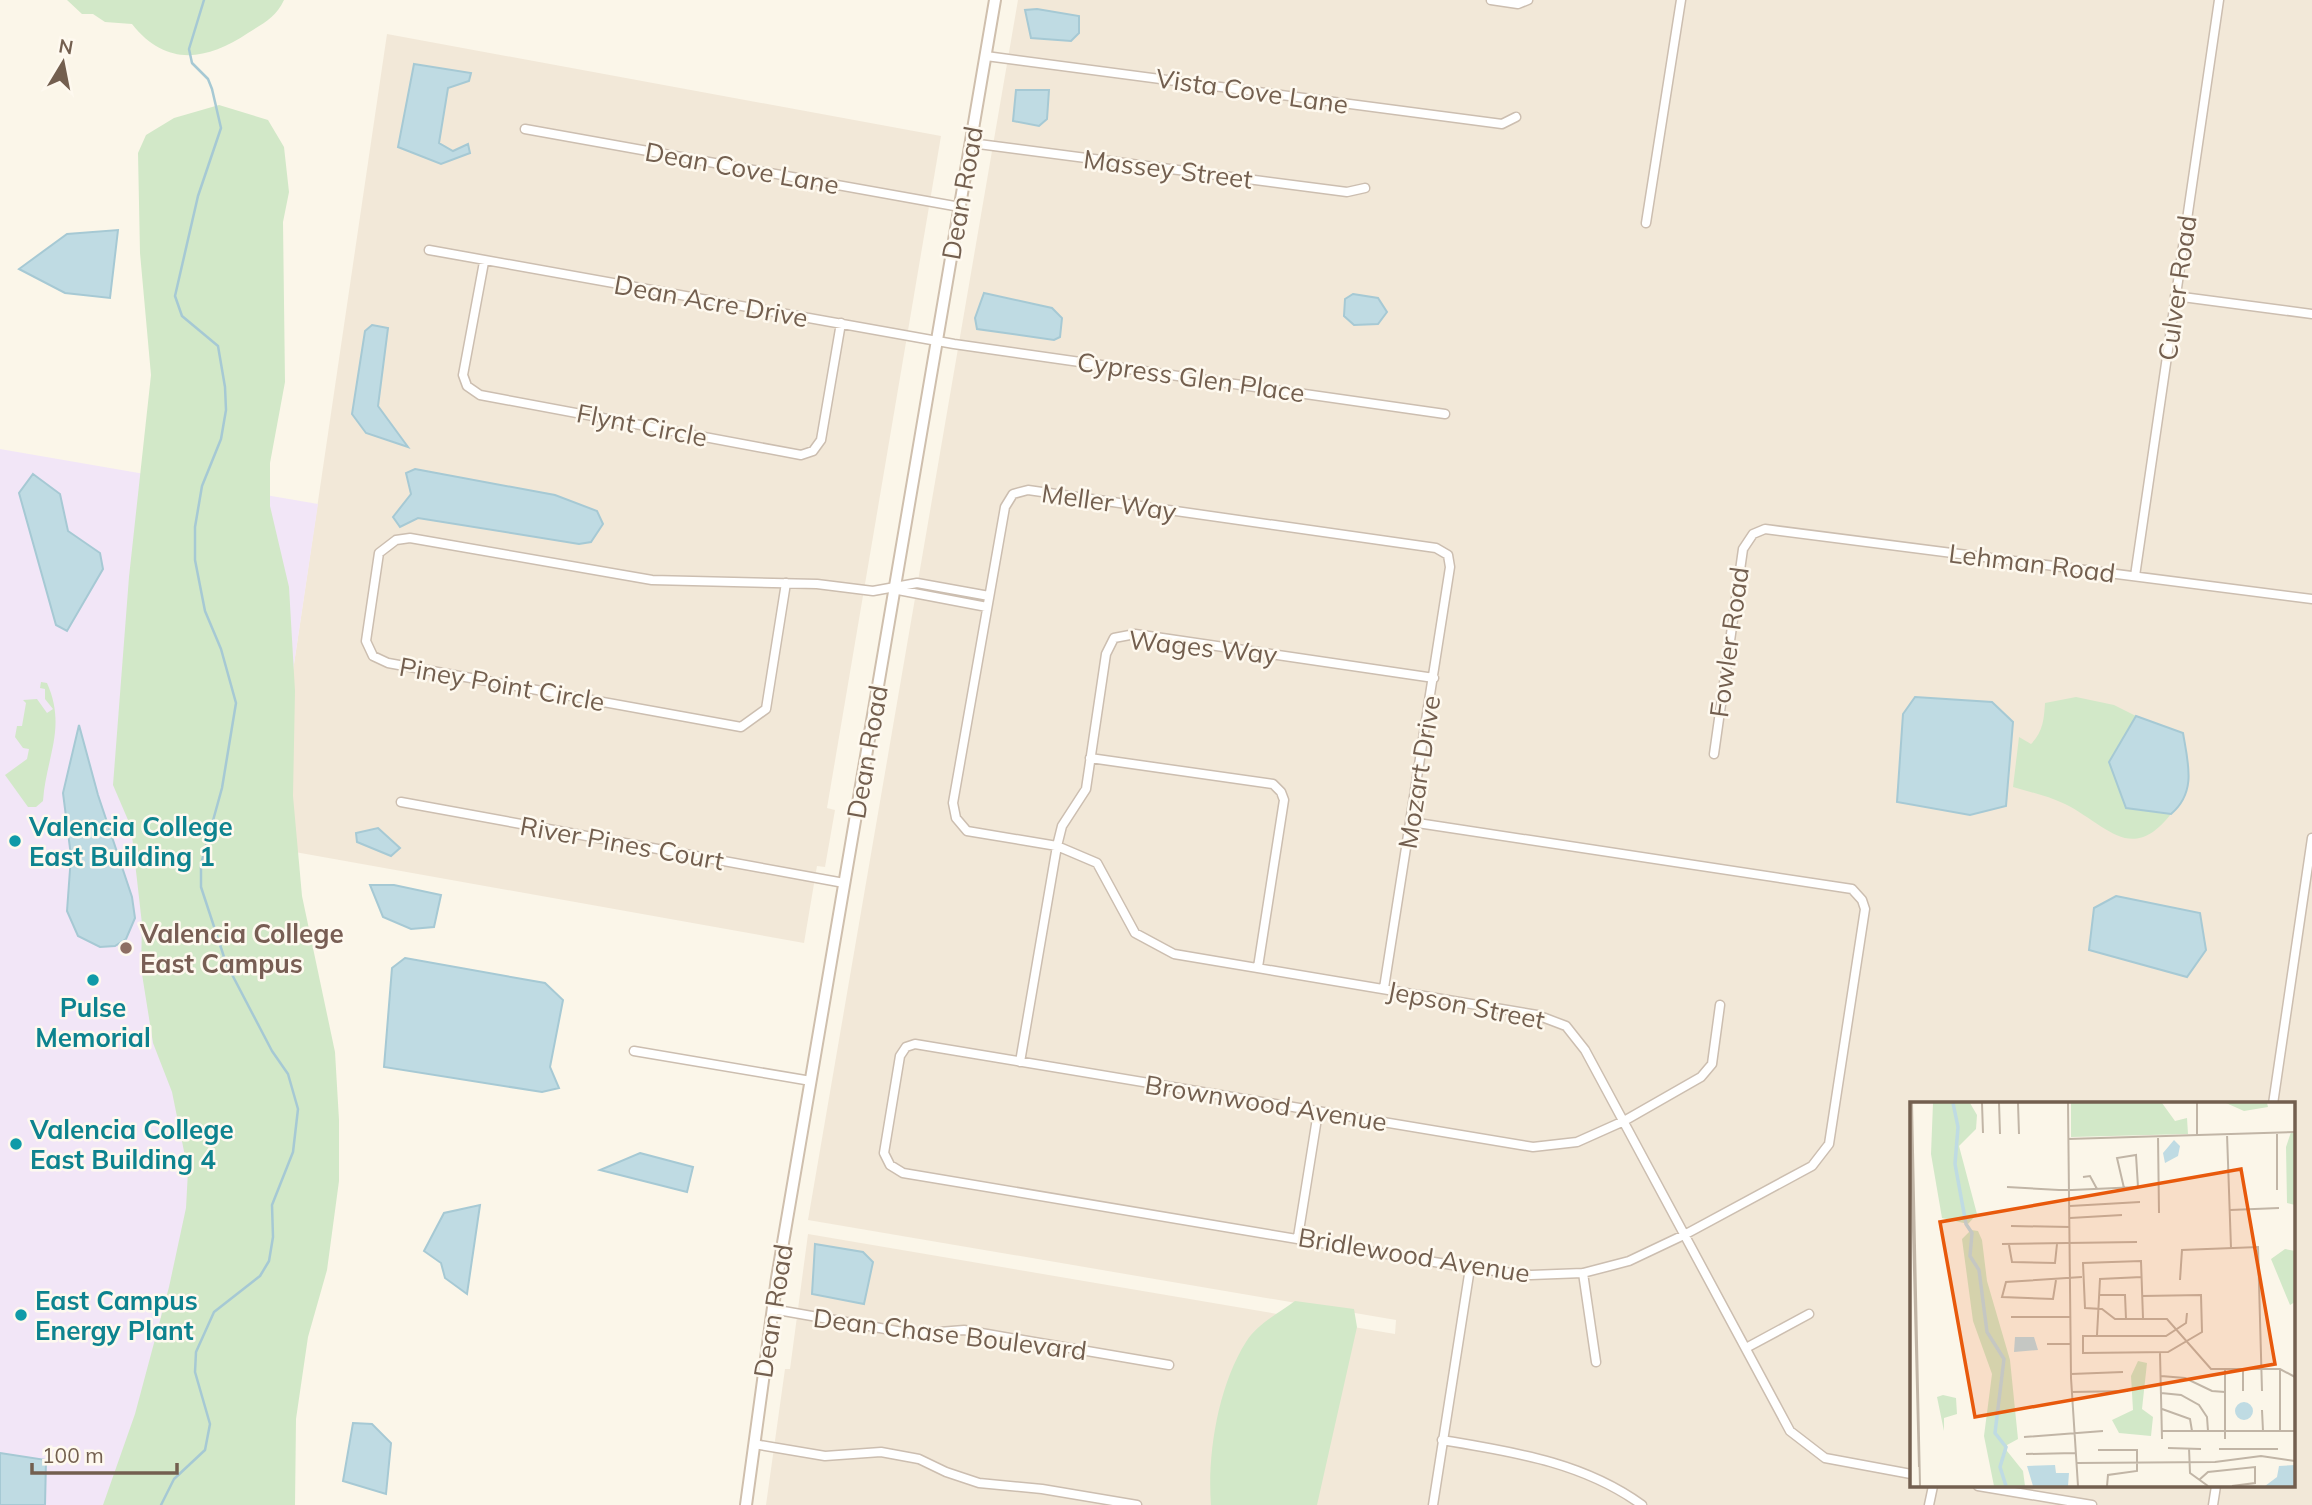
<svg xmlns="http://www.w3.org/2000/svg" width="2312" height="1505" font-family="Mulish,sans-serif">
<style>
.residential{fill:#f2e8d8;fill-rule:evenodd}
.education{fill:#f2e6f7}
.green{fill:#d2e8c8}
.water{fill:#bfdbe3;stroke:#a6c9d4;stroke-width:2}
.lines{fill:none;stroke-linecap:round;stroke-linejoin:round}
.stream{stroke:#a6c9d4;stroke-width:2.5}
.minor-casing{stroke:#ccbeb0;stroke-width:11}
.secondary-casing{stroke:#cfbfad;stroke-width:14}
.minor{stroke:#fff;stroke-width:8}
.secondary{stroke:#fff;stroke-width:10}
.culture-dot{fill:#0f9aa8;stroke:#fef9ef;stroke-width:2.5}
.education-dot{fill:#8d6e63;stroke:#fef9ef;stroke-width:2.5}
.labels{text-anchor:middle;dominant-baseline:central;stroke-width:5;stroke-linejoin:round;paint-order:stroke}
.street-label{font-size:26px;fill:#735f4f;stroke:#fef9ef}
.culture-label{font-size:26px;font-weight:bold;fill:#0d838f;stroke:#fef9ef;text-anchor:start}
.education-label{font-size:26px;font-weight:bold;fill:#785e54;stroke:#fef9ef;text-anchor:start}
.inset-river{fill:none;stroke:#bfdbe3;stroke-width:3.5}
.inset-road{fill:none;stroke:#c1b5a6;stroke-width:2}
.view{fill:#e8590c;fill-opacity:0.15;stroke:#e8590c;stroke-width:3.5}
.inset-edge{fill:none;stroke:#735f4f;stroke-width:3.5}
</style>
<rect width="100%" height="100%" fill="#fbf6e9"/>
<!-- residential -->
<path class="residential" d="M1018 0H2312V1505H766L785 1369H790L808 1234 1395 1334 1396 1320 808 1220ZM1911 1104H2293V1486H1911Z
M387 34 941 136 827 808 835 810 825 867 817 866 804 943 267 847Z"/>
<!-- education -->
<path class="education" d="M0 449 318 504 168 1505H0Z"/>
<!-- green -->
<path class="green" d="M67 0H284C276 17 264 23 248 33 206 61 166 67 132 24L105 22 93 14H82Z
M219 105 268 120 284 147 289 192 283 222 285 382 270 463V506L289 587 295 691 293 796 302 896 335 1052 339 1120V1181L327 1270 308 1337 296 1419 295 1505H103L135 1414 169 1287 186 1208 188 1171 172 1092 153 1043 141 968 142 924 131 827 113 785 129 577 151 375 140 253 138 153 146 135 174 118Z
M41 682 47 683C67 728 46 757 43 801L36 807H28L5 775 27 759 29 749 23 748 15 737 17 726H22L26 703 23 700 37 699 47 713 53 709 45 699V689L40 688Z
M2076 697 2114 705 2136 716 2109 762 2126 808 2171 814C2131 865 2107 825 2065 804 2048 796 2030 792 2013 787L2019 737 2031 744C2043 732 2044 719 2045 703Z
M1295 1301 1354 1309 1357 1327 1317 1505H1211C1207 1455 1218 1386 1246 1342 1257 1324 1279 1313 1295 1301Z"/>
<!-- water -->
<path class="water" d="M1037 9 1079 16V33L1071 41 1031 38 1025 10Z
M414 64 471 73 469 81 448 88 439 143 453 151 468 144 470 153 441 164 398 147Z
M1016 90H1049L1047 119 1039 126 1013 121Z
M118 230 110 298 65 293 19 269 67 234Z
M984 293 1052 308 1062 318 1060 337 1054 340 977 329 975 318Z
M1353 294 1378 298 1387 312 1378 324 1354 325 1344 316 1345 299Z
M372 325 388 328 378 406 408 447 366 433 352 414 365 331Z
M415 469 555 495 597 511 603 524 591 542 579 544 418 518 400 527 393 517 411 494 406 473Z
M33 474 60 494 68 531 100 553 103 569 67 631 56 625 19 493Z
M1915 697 1992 702 2013 722 2006 806 1970 815 1897 802 1903 714Z
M2136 716 2183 733C2188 763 2197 792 2171 814L2126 808 2109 762Z
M79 725 98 795 132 897 135 918 126 939 115 946 100 947 78 936 67 911 71 856 63 793Z
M378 828 400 848 391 856 357 842 356 833Z
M370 885H394L441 895 434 927 411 929 383 917Z
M2116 896 2200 913 2206 950 2187 977 2089 950 2094 908Z
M405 958 545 983 563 1000 550 1067 559 1088 542 1092 384 1067 392 968Z
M640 1153 693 1167 687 1192 600 1170Z
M480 1205 467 1294 445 1278 441 1263 424 1251 444 1213Z
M815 1244 863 1252 873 1262 864 1304 812 1294Z
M353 1423 372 1424 391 1443 386 1494 343 1481Z
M0 1453 46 1460 45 1505H0Z"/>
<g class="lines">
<!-- stream -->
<path class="stream" d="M161 1505 174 1479 205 1450 210 1424 195 1372 196 1352 214 1312 260 1276 269 1261 273 1237 272 1205 293 1152 298 1109 288 1074 272 1051 226 963 201 887V864L222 788 236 703 221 649 205 611 195 560V527L202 486 221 439 226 410 225 387 218 346 182 316 175 296 198 196 221 128 212 89 208 79 192 63 189 49 204 0"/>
<!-- minor casing -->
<g class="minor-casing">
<path id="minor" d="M1491 0 1518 4 1528 0
M986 56 1502 124 1516 117
M525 129 960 207
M971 143 1347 192 1365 188
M1646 223 1681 0
M429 250 954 344 1445 414
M484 262 463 375 467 386 480 395 801 455 813 451 821 440 841 323
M2175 296 2312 314
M2135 576 2219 0
M786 583 766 709 741 727 388 663 373 656 366 641 379 553 396 540 410 538 652 580 817 584 873 591 917 583 989 596
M898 590 987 607
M1714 754 1743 549 1753 534 1765 529 2312 599
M1090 758 1273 784 1281 792 1284 800 1258 967
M401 802 844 883
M1411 822 1852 889 1862 900 1865 909 1829 1144 1812 1166 1686 1234 1629 1261 1583 1273 1531 1275 1470 1268 903 1173 890 1165 884 1153 900 1056 906 1047 915 1044 1533 1147 1577 1142 1624 1121 1701 1077 1712 1064 1720 1005
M1384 988 1450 567 1448 555 1436 548 1028 490 1013 494 1005 507 953 803 956 818 967 831 1057 846 1097 863 1135 933 1174 954 1537 1015 1566 1026 1585 1050 1790 1431 1825 1458 1911 1474
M634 1051 811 1081
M1020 1062 1057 846 1062 826 1086 789 1106 654 1114 638 1135 634 1434 678
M2273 1104 2312 838
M1298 1237 1318 1112
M1583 1273 1596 1362
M772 1309 914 1334 964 1330 1169 1365
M1746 1348 1809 1314
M1442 1440C1513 1452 1583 1462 1642 1505
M754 1444 825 1456 881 1452 919 1459 946 1472 979 1483 1042 1489 1137 1505
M1978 1486 2092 1505
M1433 1505 1470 1268
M1929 1505 1933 1486
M2213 1505 2216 1486"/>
</g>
<!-- secondary casing -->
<g class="secondary-casing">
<path id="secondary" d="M746 1505 777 1278 995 0"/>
</g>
<!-- minor -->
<use href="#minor" class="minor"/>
<!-- secondary -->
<use href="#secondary" class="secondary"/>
</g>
<!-- markers -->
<g class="culture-dot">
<circle cx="15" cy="841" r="7"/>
<circle cx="93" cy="980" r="7"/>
<circle cx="16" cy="1144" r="7"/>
<circle cx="21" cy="1315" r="7"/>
</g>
<circle class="education-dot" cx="126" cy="948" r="7"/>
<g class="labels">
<!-- street labels -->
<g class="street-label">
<text transform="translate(1252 91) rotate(8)">Vista Cove Lane</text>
<text transform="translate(742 168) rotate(10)">Dean Cove Lane</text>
<text transform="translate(1168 169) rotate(7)">Massey Street</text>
<text transform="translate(962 193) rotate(-80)">Dean Road</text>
<text transform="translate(2177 288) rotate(-82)">Culver Road</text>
<text transform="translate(711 301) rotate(10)">Dean Acre Drive</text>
<text transform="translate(1191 377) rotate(8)">Cypress Glen Place</text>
<text transform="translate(642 425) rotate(11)">Flynt Circle</text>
<text transform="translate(1109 502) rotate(8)">Meller Way</text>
<text transform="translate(2032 563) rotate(7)">Lehman Road</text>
<text transform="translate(1729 642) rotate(-82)">Fowler Road</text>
<text transform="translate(1203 647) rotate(6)">Wages Way</text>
<text transform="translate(502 684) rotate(10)">Piney Point Circle</text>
<text transform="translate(867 752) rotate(-80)">Dean Road</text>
<text transform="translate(1419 772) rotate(-81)">Mozart Drive</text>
<text transform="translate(622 843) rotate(10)">River Pines Court</text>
<text transform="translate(1466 1005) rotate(11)">Jepson Street</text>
<text transform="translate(1266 1103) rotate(9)">Brownwood Avenue</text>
<text transform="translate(1414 1255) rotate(9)">Bridlewood Avenue</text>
<text transform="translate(773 1311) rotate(-81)">Dean Road</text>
<text transform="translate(950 1334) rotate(7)">Dean Chase Boulevard</text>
</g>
<!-- culture labels -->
<g class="culture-label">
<text x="29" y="826">Valencia College<tspan x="29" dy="30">East Building 1</tspan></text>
<text x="93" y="1007" text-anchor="middle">Pulse<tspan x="93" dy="30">Memorial</tspan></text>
<text x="30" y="1129">Valencia College<tspan x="30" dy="30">East Building 4</tspan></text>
<text x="35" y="1300">East Campus<tspan x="35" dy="30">Energy Plant</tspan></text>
</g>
<!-- education labels -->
<g class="education-label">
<text x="140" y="933">Valencia College<tspan x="140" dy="30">East Campus</tspan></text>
</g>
</g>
<!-- overview -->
<g transform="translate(1910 1102)">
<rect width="385" height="385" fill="#fbf6e9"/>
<path d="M23 1H60L67 13 66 27 49 44 67 112 58 122 32 116 21 52ZM161 1H252L265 19 277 16 278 32 161 35ZM316 1H357L358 5 334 9ZM381 30H385V103L377 101 376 45ZM61 128 68 129 72 138 77 179 100 258 108 337 97 343V349L113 369 115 384H84L74 334 82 272 63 219 52 137ZM375 147 385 149V200L380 203 361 157ZM228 259 237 261 232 307 243 315 241 334 209 331 202 318 223 308 221 274ZM33 293 46 296 47 312 34 316V329L27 295Z" fill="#d2e8c8"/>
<path d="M264 38 270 44 268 54 255 61 253 51ZM124 235 128 248 104 250 105 235ZM325 309a9 9 0 1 1 18 0a9 9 0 1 1-18 0ZM145 363 146 371H159L158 384H123L117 364ZM385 363V384H355L367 375 369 364Z" fill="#bfdbe3"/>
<path class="inset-river" d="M43 1 48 25 45 62 56 122 62 131 60 154 69 168 77 230 94 257 85 331 96 345 90 365 96 384"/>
<path class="inset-road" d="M2 1 10 384M72 1 73 31M89 1 90 32M108 1 109 32M158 1 161 276 168 384M287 1V33M0 10 9 365M367 31V88M317 32 321 146M248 34 249 111M158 37 385 30M173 75 180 74 187 87M97 85 149 88H162L228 85 226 53 207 56 214 86M160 104 230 100M320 108 369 106M160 116 212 113M101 124 160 125M92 142 227 140M99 143 102 160 145 161 147 142M146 178 143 197 92 195 96 180 172 175M270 178 272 148 348 145 352 289M189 193H215L216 217M232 194 291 193 292 230 258 250 173 251V234H256L276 221 277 211M101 215H160M233 216 231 159 173 161 175 206 192 207 205 217H257L301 267H370L385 275M187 233 190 177 232 175M137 242H160M250 251 252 337M333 267V289M161 272 213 270M251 274 275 276 302 289 315 290M161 290 218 289M251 291 271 293 289 303 297 315 298 329M252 307 280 317 282 329M352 308 353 329M252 329H385M370 329V268M114 335 193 329M315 337V268M258 346 291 347M279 346 280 371 298 384M309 347H368M188 348H227V369L198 373 197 384M116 352 165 351M167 361 305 360 351 354 385 359M289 378 298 370 345 365V381L322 384"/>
<path class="view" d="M331 67 365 262 65 315 30 120Z"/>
<rect width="385" height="385" class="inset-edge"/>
</g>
<!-- north arrow -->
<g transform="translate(63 63) rotate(10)" stroke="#fef9ef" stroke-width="5" paint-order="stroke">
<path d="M0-5L12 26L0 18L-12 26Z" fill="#735f4f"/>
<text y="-10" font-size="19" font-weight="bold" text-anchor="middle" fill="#735f4f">N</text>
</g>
<!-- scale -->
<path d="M32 1463v10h145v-10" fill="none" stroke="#735f4f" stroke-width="3.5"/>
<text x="42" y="1463" font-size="21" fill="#735f4f" stroke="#fef9ef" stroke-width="5" paint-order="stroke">100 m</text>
</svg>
